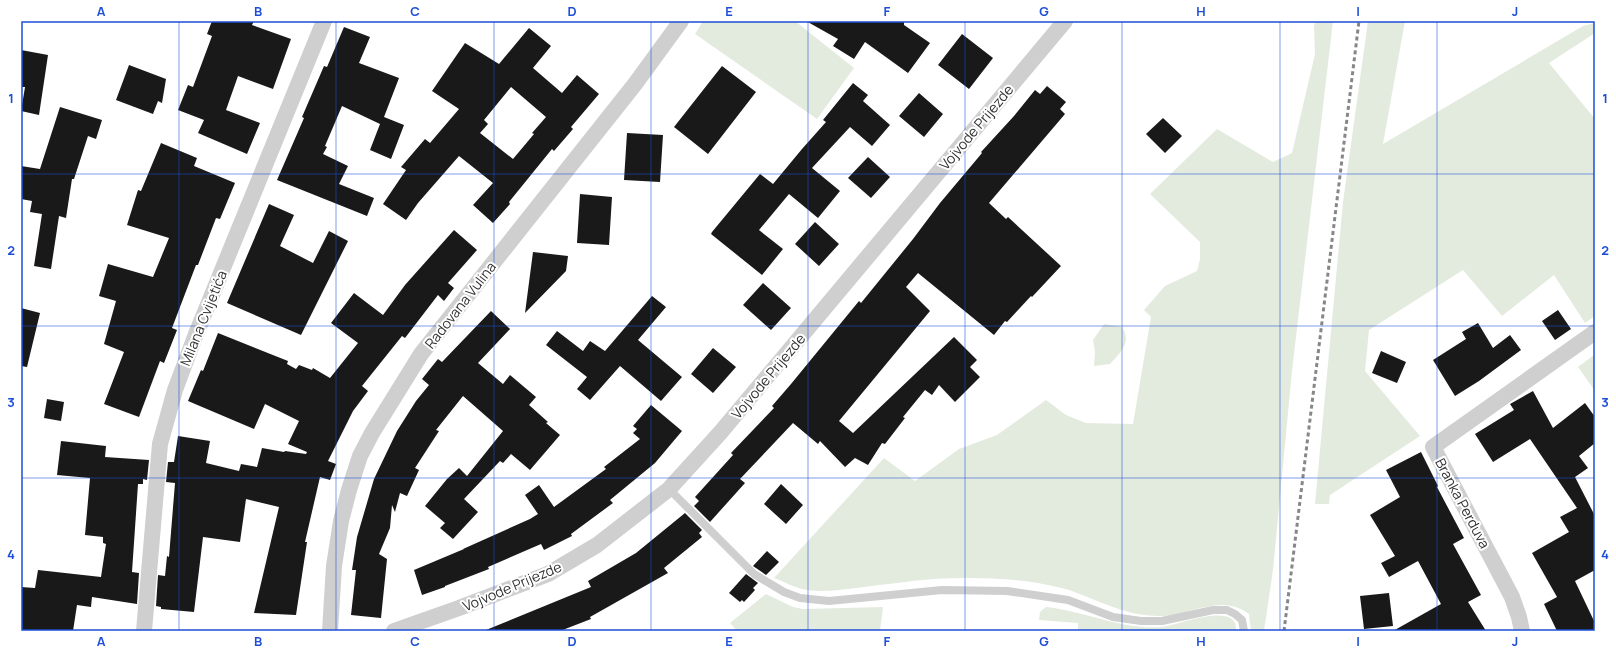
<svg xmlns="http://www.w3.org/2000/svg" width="1616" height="652" font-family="Manrope,sans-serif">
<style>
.green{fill:#e3ebde}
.building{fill:#191919;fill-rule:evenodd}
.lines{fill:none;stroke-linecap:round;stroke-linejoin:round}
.lane{stroke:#cfcfcf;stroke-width:8}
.street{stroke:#cfcfcf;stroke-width:16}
.rail{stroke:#878787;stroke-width:3;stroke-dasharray:4 3;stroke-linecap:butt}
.grid{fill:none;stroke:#1d4ed8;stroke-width:1;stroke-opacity:0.55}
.labels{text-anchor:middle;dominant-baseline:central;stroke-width:4;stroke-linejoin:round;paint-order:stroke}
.street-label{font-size:14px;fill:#323232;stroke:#fff}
.neatline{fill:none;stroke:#1d4ed8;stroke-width:1.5}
.grid-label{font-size:13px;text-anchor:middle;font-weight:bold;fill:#1d4ed8}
</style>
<rect width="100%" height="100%" fill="#fff"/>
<!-- green -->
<path class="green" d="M703 21H795L854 68 817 119 695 34Z
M1316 21H1333L1292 371 1273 570 1264 631H1251L1249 614C1221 593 1191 615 1162 616 1128 617 1100 601 1069 590 1055 586 1039 583 1025 581 995 578 964 577 934 579 908 581 882 585 856 588 839 590 819 593 802 589 793 587 783 581 774 578L884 458 915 481 959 449 997 435 1046 400 1066 415 1086 423 1133 424 1151 317 1144 310 1165 286 1197 271 1200 259V242L1150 194 1217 129 1273 162 1292 153 1315 54 1314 26Z
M1368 21H1405L1383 144 1583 26 1595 23V33L1549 63 1595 119V316L1585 323 1554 275 1502 316 1463 270 1369 330 1365 371 1420 436 1330 495 1329 504H1315L1343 202Z
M1104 324 1122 327C1132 342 1121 352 1110 364L1094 366 1095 352 1093 340Z
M1595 354V391L1578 367Z
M766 594 793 607 803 609 883 607 880 631H737L730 623Z
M1046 607C1084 611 1122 630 1161 627 1176 626 1239 599 1236 631H1078V623L1039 620 1040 612Z"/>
<!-- building -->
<path class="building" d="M212 21H254L252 25 291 39 273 89 238 76 226 110 260 123 247 154 198 133 204 120 178 110 188 85 193 87 212 36 207 34Z
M806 21H904V25L930 43 908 73 865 42 854 59 833 46 838 39Z
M344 27 370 37 359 63 399 78 384 117 404 125 391 159 370 150 380 124 342 106 325 146 327 147 323 154 348 166 339 184 374 198 367 216 277 180 304 118 302 117 324 66 327 67Z
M529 28 551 46 533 68 562 93 577 75 599 94 571 127 573 129 554 151 552 149 509 202 510 204 493 223 473 205 493 183 459 156 418 203 406 220 383 204 406 170 401 167 425 139 430 143 459 109 432 91 465 43 499 64ZM511 87 546 117 532 133 534 134 513 159 480 133 488 124 484 120Z
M962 34 993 58 969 89 938 65Z
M21 50 48 55 39 115 21 111 25 87H21Z
M129 65 166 79 162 103 158 101 153 114 116 100Z
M722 66 756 92 708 154 674 127Z
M853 83 868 95 863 101 890 125 872 146 850 127 812 168 840 191 818 218 789 194 759 230 783 249 762 275 711 234 712 232 760 174 773 184 802 149 826 122 823 120Z
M1047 86 1066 102 1060 109 1065 114 989 203 1006 219 1008 217 1061 266 1032 297 1031 296 1007 322 1005 321 994 335 918 273 906 287 930 311 839 421 853 433 954 337 977 360 970 367 980 377 955 402 939 385 932 395 925 390 903 417 905 418 885 444 882 443 868 465 855 458 845 467 820 441 818 444 793 423 740 479 745 483 710 522 694 506 699 501 695 497 733 455 731 453 774 408 772 406 791 384 859 301 861 303 913 239 940 203 982 153 981 152 1014 116 1035 90 1040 94Z
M919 93 943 114 924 137 899 116Z
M60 107 102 120 96 139 88 136 74 179H72L66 218 59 216 51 269 34 266 42 214 30 212 32 201 21 199V166L40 169Z
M1163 118 1182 136 1165 153 1146 134Z
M627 133 663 135 660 182 624 180Z
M161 143 197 158 194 166 235 183 220 219 216 218 198 265H196L172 328 177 330 164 363 160 361 139 417 104 404 124 352 104 344 116 301 99 296 108 264 153 277 169 238 127 225 138 190 141 191Z
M868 157 890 177 871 198 848 178Z
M580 194 612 197 609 245 577 243Z
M269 204 294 215 280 246 313 263 329 231 348 241 301 335 227 303Z
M815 222 839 244 819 266 795 244Z
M454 230 477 250 448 283 454 288 444 301 438 295 405 338 402 336 362 386 368 391 353 411 328 461 336 464 330 480 320 477 305 542H307L296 615 254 613 279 507 246 499 240 542 203 537 194 612 161 609V607L156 606 158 575 165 576 167 556 169 557 175 483 166 482 168 462H174L178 436 210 441 206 463 239 471 241 464 257 467 262 448 284 452 285 451 306 454 307 452 288 444 299 421 265 404 254 429 188 401 201 370 203 371 218 333 288 361 287 364 296 369 299 365 312 370 313 368 330 378 358 343 331 323 354 293 383 315 405 285Z
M533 252 568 256 566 271 525 313Z
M763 283 791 308 771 330 743 305Z
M652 296 666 307 638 340 682 377 661 401 620 366 590 400 577 389 587 377 546 345 557 331 583 351 590 341 605 351Z
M21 308 40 313 27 367 21 366Z
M1558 310 1571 329 1555 340 1542 321Z
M491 311 510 329 478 363 503 384 510 375 536 397 529 405 548 422 546 423 560 435 530 470 511 454 503 463 500 461 464 499 478 512 453 539 440 528 445 523 425 506 447 479 459 468 467 476 503 431 463 396 436 430 439 431 415 468 419 470 407 496 400 493 395 512 392 505 390 528 379 554 387 559 381 618 351 615 356 570H352L357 537 374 479 397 431 416 401 429 385 422 379 438 359 442 362Z
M1478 323 1493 348 1510 335 1521 350 1479 381 1455 396 1433 360 1466 339 1462 332Z
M713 348 736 367 713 393 691 374Z
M1381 351 1406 362 1397 383 1372 373Z
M1533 391 1553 428 1585 403 1595 417V443L1579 456 1588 468 1575 477 1595 516V570L1575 581 1595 623V631H1557L1544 604 1557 597 1532 553 1569 532 1560 517 1577 508 1530 439 1493 462 1475 434 1514 410 1510 404Z
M47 399 64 402 61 421 44 418Z
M651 405 682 431 655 463 610 500 613 503 571 534 572 536 544 550 541 544 488 567 489 569 445 586V587L422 595 414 570 464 549H463L530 519 538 514 525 495 539 485 554 507 606 469 604 467 640 439 633 433 637 429 633 426Z
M61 441 106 446 105 457 149 460 147 480 143 479V484H138L132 572 139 573 137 604 92 597 91 607 77 605 73 631H21V587L35 588 38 570 101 577 106 544 103 543V537L85 535 90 478 57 475Z
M1421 452 1438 486 1437 487 1464 538 1453 544 1481 595 1468 602 1486 631H1393L1441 604 1418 561 1389 577 1381 563 1395 556 1370 515 1400 497 1386 470Z
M781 484 803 505 786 524 764 504Z
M685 513 702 530 699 533 702 537 664 568 668 573 590 617 591 619 560 631H486V630L591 587 588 581 636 553Z
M767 551 779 562 766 575 753 566Z
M746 574 758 583 753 588 755 590 744 602 742 600 740 602 729 593Z
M1389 593 1393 626 1364 629 1360 596Z"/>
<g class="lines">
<!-- lane -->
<path class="lane" d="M669 489 754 574 784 592 800 598 829 601 942 590 1007 591 1068 600 1113 617 1141 621H1162L1213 610H1227L1235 614 1242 620 1244 631"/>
<!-- street -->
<path class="street" d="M144 631 160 444 175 390 196 334 324 21
M330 631 334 566 341 521 349 490 360 456 372 433 421 354 635 84 681 21
M394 631 459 608 548 574 597 545 669 489 720 433 1065 21
M1522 631 1519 617 1512 597 1433 447 1595 332"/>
<!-- rail -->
<path class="rail" d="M1284 631 1359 21"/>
</g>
<!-- grid -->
<path class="grid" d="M179 21V631M336 21V631M494 21V631M651 21V631M808 21V631M965 21V631M1122 21V631M1280 21V631M1437 21V631M21 174H1595M21 326H1595M21 478H1595"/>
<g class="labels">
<!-- street labels -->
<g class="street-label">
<text transform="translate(976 127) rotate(-50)">Vojvode Prijezde</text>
<text transform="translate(460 305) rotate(-52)">Radovana Vulina</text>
<text transform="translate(203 318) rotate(-68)">Milana Cvijetića</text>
<text transform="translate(768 376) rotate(-50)">Vojvode Prijezde</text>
<text transform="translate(1463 503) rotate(62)">Branka Perduva</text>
<text transform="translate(512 586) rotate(-23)">Vojvode Prijezde</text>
</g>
</g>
<!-- border -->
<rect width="1616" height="652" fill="none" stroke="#ffffff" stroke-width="44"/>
<rect x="22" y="22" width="1572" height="608" class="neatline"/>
<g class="grid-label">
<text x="101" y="16">A</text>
<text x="258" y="16">B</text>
<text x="415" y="16">C</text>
<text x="572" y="16">D</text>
<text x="729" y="16">E</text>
<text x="887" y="16">F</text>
<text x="1044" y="16">G</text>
<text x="1201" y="16">H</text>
<text x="1358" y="16">I</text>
<text x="1515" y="16">J</text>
<text x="11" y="103">1</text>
<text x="1605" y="103">1</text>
<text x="11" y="255">2</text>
<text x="1605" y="255">2</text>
<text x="11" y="407">3</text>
<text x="1605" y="407">3</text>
<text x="11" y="559">4</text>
<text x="1605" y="559">4</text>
<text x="101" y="646">A</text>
<text x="258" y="646">B</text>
<text x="415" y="646">C</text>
<text x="572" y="646">D</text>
<text x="729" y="646">E</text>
<text x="887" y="646">F</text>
<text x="1044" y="646">G</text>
<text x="1201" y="646">H</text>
<text x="1358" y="646">I</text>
<text x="1515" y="646">J</text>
</g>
</svg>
